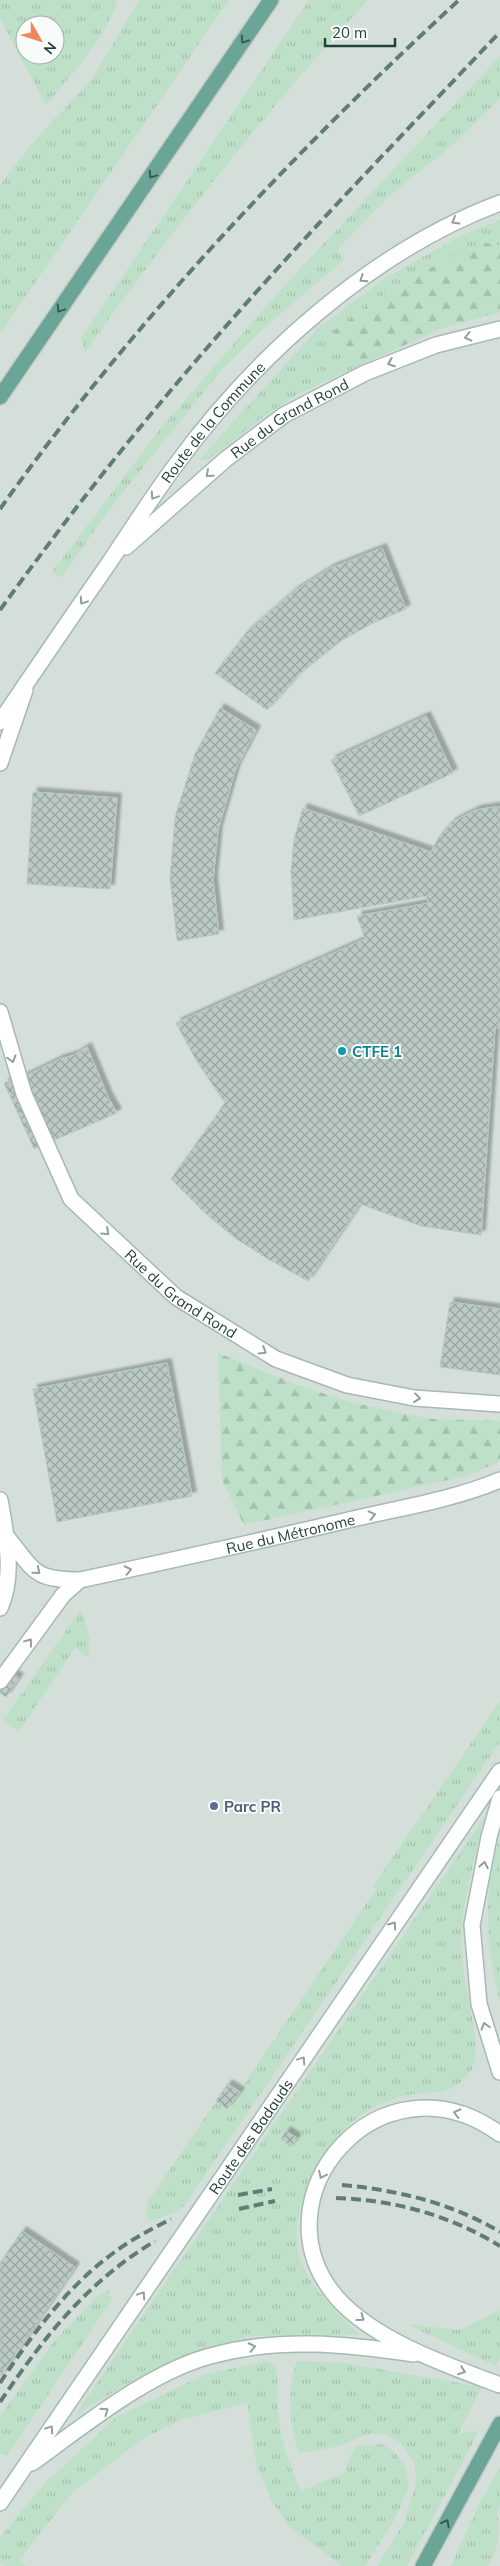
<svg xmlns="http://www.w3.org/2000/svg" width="500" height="2566" font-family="Mulish,sans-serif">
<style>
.built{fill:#d4dfda;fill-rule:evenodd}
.grass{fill:url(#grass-tufts);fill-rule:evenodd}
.forest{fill:url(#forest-firs)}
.building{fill:url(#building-cross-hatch);stroke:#b8c9c2;filter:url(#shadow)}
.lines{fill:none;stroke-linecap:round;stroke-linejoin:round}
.minor-casing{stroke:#a8b8b2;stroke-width:18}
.secondary-casing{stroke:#a4bbb3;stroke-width:18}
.primary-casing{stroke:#c2cac8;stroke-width:18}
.minor{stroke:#fff;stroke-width:15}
.secondary{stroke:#fff;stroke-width:15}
.primary{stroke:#6aa596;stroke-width:15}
.rail{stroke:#5f7d75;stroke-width:4;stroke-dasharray:10 5;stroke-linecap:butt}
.oneway{stroke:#365b51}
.oneway2{stroke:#92a09c}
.culture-dot{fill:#0f9aa8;stroke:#f7fbf9;stroke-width:2}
.service-dot{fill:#5c6f8a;stroke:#f7fbf9;stroke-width:2}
.labels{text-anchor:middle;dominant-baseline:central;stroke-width:4;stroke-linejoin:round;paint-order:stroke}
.street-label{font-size:15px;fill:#24423a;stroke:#f7fbf9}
.culture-label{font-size:15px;font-weight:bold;fill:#0d838f;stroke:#f7fbf9;text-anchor:start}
.service-label{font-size:15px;font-weight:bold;fill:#4e5e75;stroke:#f7fbf9;text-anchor:start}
</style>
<defs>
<pattern id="grass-tufts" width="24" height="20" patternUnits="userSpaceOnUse" patternTransform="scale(1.25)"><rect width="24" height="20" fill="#bfe0c8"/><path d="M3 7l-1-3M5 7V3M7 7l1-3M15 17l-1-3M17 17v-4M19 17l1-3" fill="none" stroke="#a4c1ad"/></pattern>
<pattern id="forest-firs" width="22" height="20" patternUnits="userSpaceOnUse" patternTransform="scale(1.25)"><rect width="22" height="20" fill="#bfe0c8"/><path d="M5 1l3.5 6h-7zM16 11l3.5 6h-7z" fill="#a4c1ad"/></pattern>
<pattern id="building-cross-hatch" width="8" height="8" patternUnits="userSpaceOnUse" patternTransform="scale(1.25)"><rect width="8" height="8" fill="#bbcac4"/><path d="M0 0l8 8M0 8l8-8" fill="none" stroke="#98a6a0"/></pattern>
<filter id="shadow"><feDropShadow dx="4.5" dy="-4.5" stdDeviation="1" flood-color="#0004"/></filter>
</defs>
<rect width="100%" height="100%" fill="#e6efeb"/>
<!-- built -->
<path class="built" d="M0 0H500V2566H0ZM25 25H55V55H25Z"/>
<!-- grass -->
<path class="grass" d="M0 0H117C109 34 69 78 46 105L0 19ZM25 25H55V55H25Z
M139 0H229L0 334V185L30 146 92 79Z
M309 0H368C266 111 173 229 85 352L81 338Z
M500 56V98L456 142 389 196 337 250 345 259 268 324 220 372 111 507 61 578 52 572 161 428 282 288Z
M500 220V246L483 242 400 283 333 331 363 364 298 394 262 418 208 460H199L317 329 384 279 462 235Z
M81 1609 90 1638 89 1658 75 1648 19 1731 3 1720Z
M500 1701V1742L184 2206 173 2213 150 2222 146 2217 149 2200 216 2101 227 2109 239 2092 376 1889 373 1886Z
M485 1816C474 1862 459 1909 462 1957 463 1989 483 2040 472 2069 471 2072 467 2075 465 2078 447 2096 435 2091 413 2094 400 2096 378 2104 367 2111 326 2135 283 2214 301 2261 310 2288 340 2315 360 2335L248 2336 187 2356 132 2381 75 2415Z
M500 1836V2003C486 1945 482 1895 500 1836Z
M112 2288 107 2295 113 2298 8 2455 0 2454V2416L55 2340 98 2295Z
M500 2310V2357L495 2366 407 2324 460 2330Z
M268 2361 276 2367C278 2382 277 2397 278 2413 280 2441 290 2466 301 2491L344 2473 355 2446 382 2444 395 2452 406 2468 409 2486 395 2519 365 2566H342L290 2527 271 2500 256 2463 247 2403 184 2419 145 2437 73 2492 19 2560 26 2566H5L0 2562V2538L12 2523 44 2484 115 2418 206 2374Z
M297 2361 345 2363 482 2387 458 2434 472 2431 478 2433 407 2566H377L403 2525 416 2484 415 2465 401 2443 386 2434H368L339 2446 299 2454C290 2426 286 2389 297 2361Z
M500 2468V2509L497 2508C500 2532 500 2548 487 2566H451L479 2504Z"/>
<!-- forest -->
<path class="forest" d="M483 242 500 246V312L440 329 363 364 333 331 400 283Z
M218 1353 298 1385 350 1402 431 1419 500 1421V1461L467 1476 244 1525 222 1480Z"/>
<!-- building -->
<path class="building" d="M382 548 406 609 373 623 339 642 298 675 267 710 215 673 247 632 294 591 331 568Z
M220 708 256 730 236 768 218 830 213 880 219 934 177 941 170 878 175 817 195 754Z
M426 716 453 773 359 816 331 760Z
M33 792 117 798 110 889 27 884Z
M494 807H500V1027L495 1028 481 1235 421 1226 360 1204 308 1281 268 1259 235 1238 205 1213 171 1179 225 1103 196 1060 176 1023 365 939 357 916 429 903 426 896 294 920 291 871 294 839 303 808 431 852 440 835 452 822 476 810Z
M87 1047 108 1097 117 1113 34 1149 4 1083 19 1079 60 1059 74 1055Z
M450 1302 500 1309V1375L440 1367Z
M167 1363 192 1496 57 1522 33 1389Z
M0 1665 19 1678 6 1697 0 1693Z
M228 2084 240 2092 227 2109 216 2101Z
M286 2131 297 2138 291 2146 281 2139Z
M22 2231 75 2267 0 2377V2263Z"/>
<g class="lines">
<!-- minor casing -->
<g class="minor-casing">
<g id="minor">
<path d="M0 763 25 690"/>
<path id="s1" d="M0 1012 24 1094 71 1199 176 1297 276 1359 347 1385 414 1398 500 1404"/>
<path d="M0 1500C6 1534 15 1576 0 1608"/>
<path id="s2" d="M7 1537C35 1571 33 1580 80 1580 173 1560 265 1540 357 1518 405 1507 455 1499 500 1480"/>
<path d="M0 1681 63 1595 80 1580"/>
</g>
</g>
<!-- secondary casing -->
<g class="secondary-casing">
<g id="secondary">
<path id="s3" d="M126 547 226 459 284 415 365 373 436 345 500 329"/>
<path id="s4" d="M0 722C36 669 72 616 109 563 131 530 152 497 175 466 255 356 372 251 500 203"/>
<path d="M500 1798 489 1837 472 1925 479 2004 500 2072"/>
<path d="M500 2134C380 2047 250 2199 338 2299 376 2341 449 2366 500 2385"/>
<path d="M32 2463C85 2425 150 2371 214 2355 281 2337 346 2344 414 2354"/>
<path id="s5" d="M0 2503 500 1771"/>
</g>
</g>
<!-- primary casing -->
<g class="primary-casing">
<path id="primary" d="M0 397 271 0
M423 2566 500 2424"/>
</g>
<!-- minor -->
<use href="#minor" class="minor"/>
<!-- secondary -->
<use href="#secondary" class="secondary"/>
<!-- primary -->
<use href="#primary" class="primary"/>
<!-- rail -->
<path class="rail" d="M0 509C133 322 291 155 459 0
M0 610C55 534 112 460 172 389 276 265 389 149 500 32
M342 2185C397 2190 452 2203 500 2232
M238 2195 272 2189
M336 2198C394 2200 450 2215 500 2246
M239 2209 275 2201
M0 2383C31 2336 66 2288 112 2254 130 2240 150 2230 171 2219
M0 2402C44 2337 87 2282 155 2241"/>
</g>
<!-- one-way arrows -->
<defs><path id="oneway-chevron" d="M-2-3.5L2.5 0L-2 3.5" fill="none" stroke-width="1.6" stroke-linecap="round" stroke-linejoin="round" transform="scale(1.25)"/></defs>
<g class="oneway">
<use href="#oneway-chevron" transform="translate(244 40) rotate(124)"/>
<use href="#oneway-chevron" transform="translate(152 175) rotate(124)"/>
<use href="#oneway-chevron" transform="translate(60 309) rotate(124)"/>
<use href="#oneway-chevron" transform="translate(446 2523) rotate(-62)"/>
</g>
<g class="oneway2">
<use href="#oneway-chevron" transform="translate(455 221) rotate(150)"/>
<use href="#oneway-chevron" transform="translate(363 279) rotate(145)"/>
<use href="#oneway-chevron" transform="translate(468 337) rotate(166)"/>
<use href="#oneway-chevron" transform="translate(391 363) rotate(159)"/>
<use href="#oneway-chevron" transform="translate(209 474) rotate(139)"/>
<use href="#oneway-chevron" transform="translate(154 496) rotate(124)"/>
<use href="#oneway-chevron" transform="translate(83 601) rotate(124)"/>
<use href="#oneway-chevron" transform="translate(12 1059) rotate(74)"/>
<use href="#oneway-chevron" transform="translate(106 1232) rotate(43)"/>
<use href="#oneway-chevron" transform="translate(263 1351) rotate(32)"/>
<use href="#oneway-chevron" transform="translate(417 1398) rotate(7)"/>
<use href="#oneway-chevron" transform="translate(372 1515) rotate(-13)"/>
<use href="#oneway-chevron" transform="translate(128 1570) rotate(-12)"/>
<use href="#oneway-chevron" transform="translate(37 1571) rotate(39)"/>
<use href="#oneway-chevron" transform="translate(29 1642) rotate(-53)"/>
<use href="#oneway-chevron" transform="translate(484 1865) rotate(-79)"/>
<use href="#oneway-chevron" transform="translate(393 1925) rotate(-55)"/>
<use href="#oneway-chevron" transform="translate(485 2026) rotate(-106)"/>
<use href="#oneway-chevron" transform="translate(302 2060) rotate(-56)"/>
<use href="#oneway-chevron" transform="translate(457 2113) rotate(-166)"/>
<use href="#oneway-chevron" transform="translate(322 2175) rotate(116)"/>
<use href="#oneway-chevron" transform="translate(142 2295) rotate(-56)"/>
<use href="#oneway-chevron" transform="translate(361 2318) rotate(36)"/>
<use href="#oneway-chevron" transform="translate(252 2347) rotate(-12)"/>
<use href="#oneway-chevron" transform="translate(462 2371) rotate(21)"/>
<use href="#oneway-chevron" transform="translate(105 2411) rotate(-35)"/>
<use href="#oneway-chevron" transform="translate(50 2429) rotate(-56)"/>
</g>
<!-- markers -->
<circle class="culture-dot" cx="342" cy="1051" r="5"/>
<circle class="service-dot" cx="214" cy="1806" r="5"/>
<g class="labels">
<!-- street labels -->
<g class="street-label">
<text stroke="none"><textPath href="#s3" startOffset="209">Rue du Grand Rond</textPath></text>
<text stroke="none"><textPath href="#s4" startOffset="368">Route de la Commune</textPath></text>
<text stroke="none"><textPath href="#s1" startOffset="346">Rue du Grand Rond</textPath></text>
<text stroke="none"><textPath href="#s2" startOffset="306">Rue du Métronome</textPath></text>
<text stroke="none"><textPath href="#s5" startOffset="444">Route des Badauds</textPath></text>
</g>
<!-- culture labels -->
<g class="culture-label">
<text x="352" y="1051">CTFE 1</text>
</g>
<!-- service labels -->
<g class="service-label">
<text x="224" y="1806">Parc PR</text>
</g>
</g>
<!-- north arrow -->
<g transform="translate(40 40) rotate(129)"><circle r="24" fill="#f7fbf9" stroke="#a3b1ad"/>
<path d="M0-4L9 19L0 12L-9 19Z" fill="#f4845f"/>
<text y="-8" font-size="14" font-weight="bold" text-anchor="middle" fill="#24423a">N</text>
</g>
<!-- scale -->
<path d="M325 38v8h70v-8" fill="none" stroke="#24423a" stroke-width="2.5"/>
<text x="332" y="38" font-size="15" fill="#24423a" stroke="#f7fbf9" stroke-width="4" paint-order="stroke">20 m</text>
</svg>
